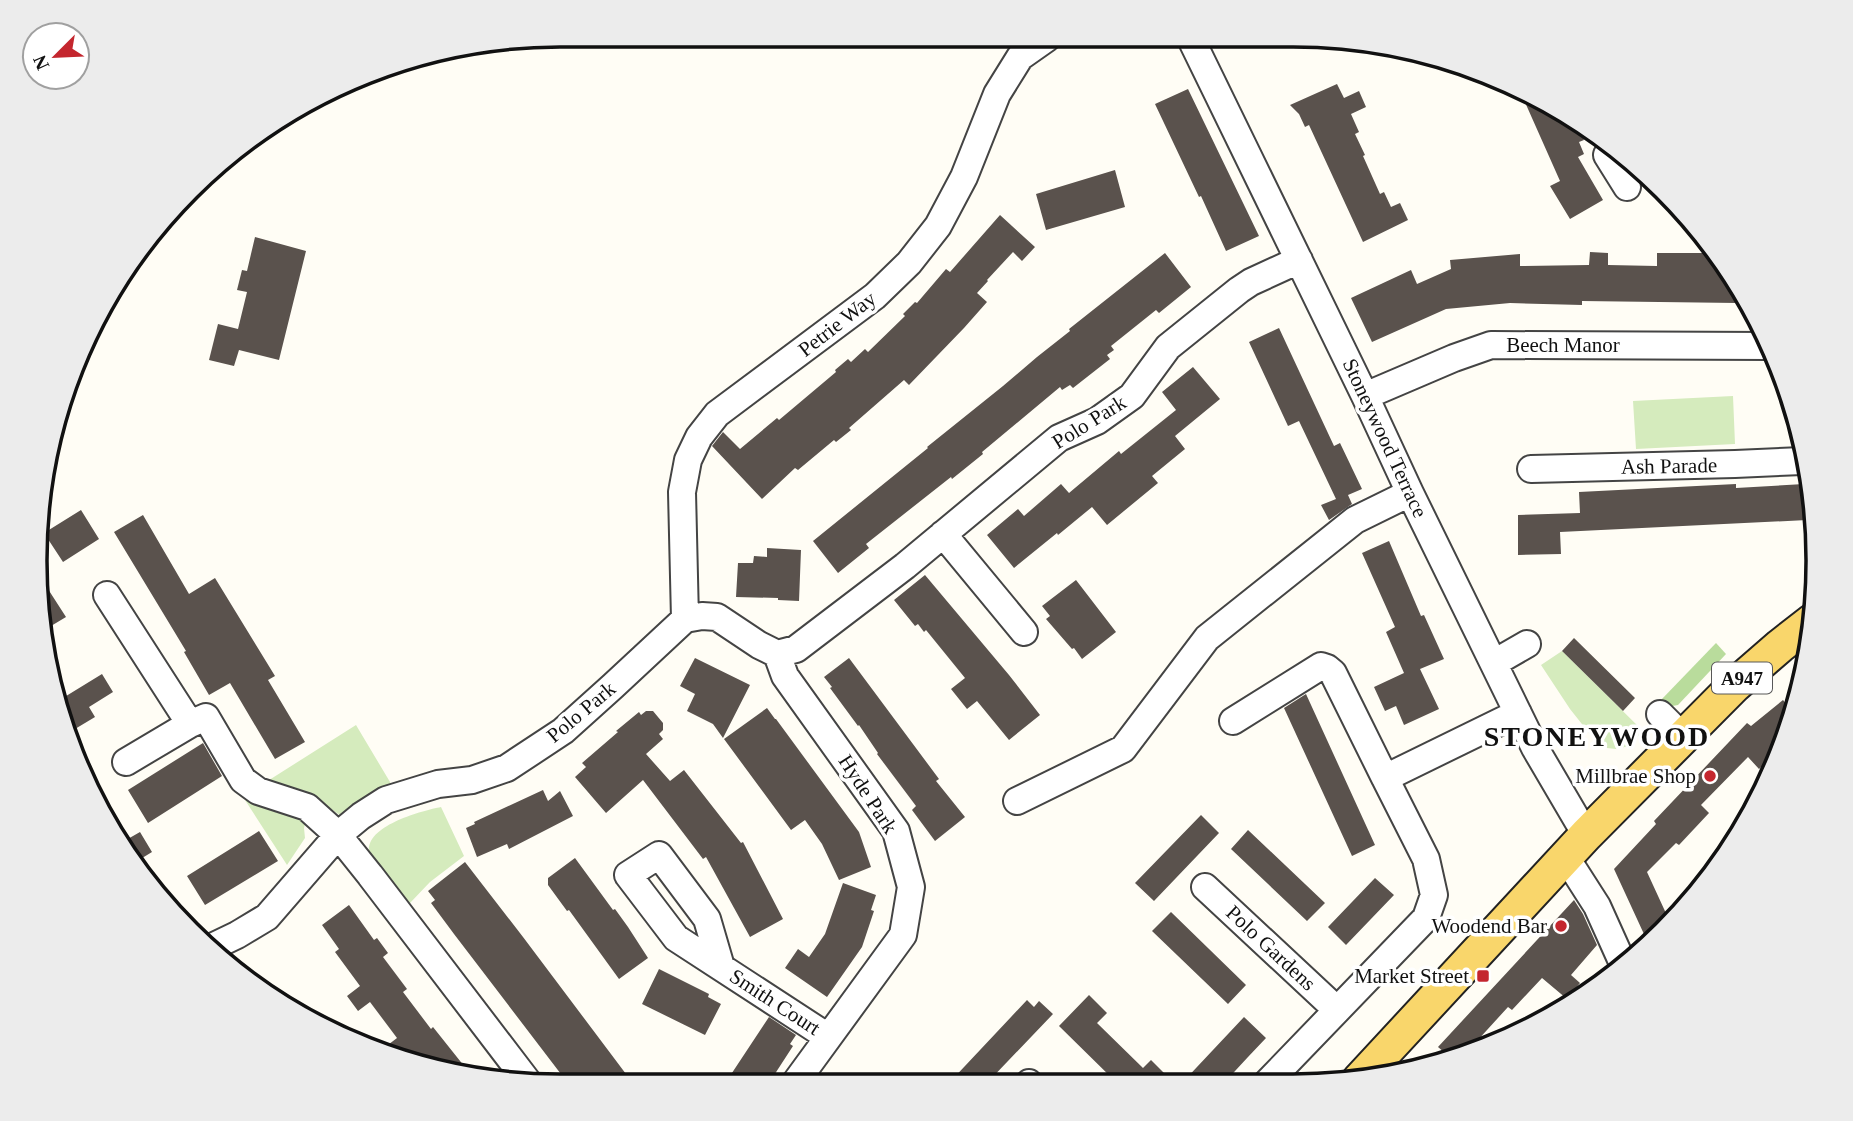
<svg xmlns="http://www.w3.org/2000/svg" width="1853" height="1121" font-family="'Times New Roman',serif">
<style>
.green{fill:#d5ebbd}
.forest{fill:#b9dc9c}
.building{fill:#5a524d}
.lines{fill:none;stroke-linecap:round;stroke-linejoin:round}
.minor-casing{stroke:#444;stroke-width:30}
.major-casing{stroke:#222;stroke-width:37}
.minor{stroke:#fff;stroke-width:26}
.major{stroke:#f9d66b;stroke-width:33}
.poi-dot{fill:#c4262e;stroke:#fff;stroke-width:2.5}
.labels{text-anchor:middle;dominant-baseline:central;stroke-width:7;stroke-linejoin:round;paint-order:stroke}
.shield{fill:#fff;stroke:#585858;stroke-width:2}
.shield-label{font-size:19px;font-weight:bold;fill:#111}
.street-label{font-size:21px;fill:#111;stroke:#fff}
.poi-label{font-size:21px;fill:#111;stroke:#fff;text-anchor:end}
.district-label{font-size:28px;font-weight:bold;letter-spacing:2px;fill:#111;stroke:#fff}
.rim{fill:none;stroke:#111;stroke-width:3.5}
</style>
<rect width="100%" height="100%" fill="#fffdf5"/>
<!-- green -->
<path class="green" d="M1733 396 1735 444 1636 449 1633 401Z
M1562 651 1643 731 1629 746 1616 749 1607 748 1597 743 1570 709 1541 665Z
M356 725 393 787 359 801 341 816 306 791 266 782Z
M245 800 306 820 304 828 305 838 287 865Z
M441 807 464 856 430 882 410 903C399 894 392 885 384 874 380 869 373 862 370 856 360 827 421 811 441 807Z"/>
<!-- forest -->
<path class="forest" d="M1716 643 1726 654 1678 705 1667 707 1661 700Z"/>
<!-- building -->
<path class="building" d="M1337 84 1344 98 1359 91 1366 107 1351 114 1359 132 1355 134 1365 155 1363 156 1380 194 1384 192 1391 207 1400 203 1408 220 1363 242 1309 125 1305 127 1299 114 1290 105Z
M1188 89 1259 236 1226 251 1201 196 1199 197 1155 104Z
M1520 91 1577 123 1584 140 1579 142 1584 154 1578 157 1603 200 1570 219 1550 186 1560 181Z
M1115 170 1125 207 1046 230 1036 194Z
M1000 215 1035 247 1022 261 1013 252 987 280 988 281 977 293 987 302 964 328 909 385 904 380 849 428 851 430 836 442 834 440 798 470 795 468 762 499 712 446 723 432 740 449 777 418 779 420 836 372 835 370 848 359 851 362 865 349 868 352 905 316 903 314 915 302 917 303 946 269 950 272Z
M255 237 306 251 279 360 239 350 234 366 209 360 218 324 238 329 247 292 237 290 242 270 247 271Z
M1590 252 1608 253V265L1657 266V253H1716L1749 302 1737 301V303L1582 301V305L1510 303 1446 309 1372 342 1351 298 1411 270 1417 284 1451 269 1450 260 1520 254V266L1589 265Z
M1165 253 1191 287 1159 313 1156 310 1111 346 1114 350 1107 355 1110 359 1073 388 1070 385 1062 390 1060 387 982 452 983 454 952 479 951 477 866 544 869 548 838 573 813 541 928 448 927 447 1003 386 1037 357 1070 331 1069 329Z
M1279 328 1334 446 1340 443 1362 489 1348 495 1352 504 1329 520 1321 505 1336 499 1299 421 1288 426 1249 342Z
M1193 367 1220 399 1175 436 1185 449 1152 476 1158 483 1107 525 1092 507 1058 535 1057 533 1014 568 987 535 1018 509 1024 516 1061 484 1069 493 1119 451 1121 454 1176 410 1162 392Z
M1736 484V488L1804 484 1807 520 1560 532 1561 554 1518 555V515L1580 513 1579 492Z
M81 510 99 539 63 562 44 533Z
M143 515 189 594 215 578 275 676 268 680 305 742 275 759 230 683 209 695 184 652 186 651 114 532Z
M1389 541 1421 616 1424 615 1444 659 1420 669 1439 709 1404 725 1396 706 1385 711 1374 687 1404 673 1386 632 1395 627 1362 553Z
M767 548 801 550 799 601 778 600V598L736 597 738 563H753L754 556 767 557Z
M37 572 66 617 46 629 44 615Z
M925 575 1009 675 1040 715 1009 740 977 701 967 709 951 689 965 678 926 630 924 632 918 624 915 626 894 600Z
M1076 580 1116 632 1082 659 1074 648 1072 649 1046 619 1050 616 1042 606Z
M1574 638 1635 698 1623 711 1562 651Z
M695 658 750 685 723 738 713 724 687 711 695 694 680 686Z
M849 658 939 779 936 781 965 817 935 841 912 810 916 806 877 754 878 753 859 725 858 726 830 688 832 687 824 677Z
M102 674 113 692 89 707 95 717 75 729 58 701Z
M1306 694 1375 845 1352 856 1284 708Z
M1783 700 1794 713 1780 751 1759 769 1748 757 1701 805 1709 813 1679 845 1676 843 1647 872 1670 922 1649 945 1614 869 1656 824 1654 821 1747 723 1751 726Z
M767 708 775 719H776L859 832 871 867 839 880 822 844 805 820 791 830 724 739Z
M646 711H653L663 723V730L659 734 663 739 646 754 670 781 684 770 741 843 743 842 783 919 750 937 706 857 703 859 643 780 606 813 575 777 586 767 582 763 618 732 616 731 639 712 641 715Z
M203 743 222 776 148 823 128 790Z
M543 790 548 801 560 791 573 816 509 849 507 844 477 857 466 828 475 824 474 822Z
M1201 815 1219 833 1154 901 1135 883Z
M1248 830 1325 903 1307 921 1231 849Z
M259 831 278 861 205 905 187 876Z
M140 832 152 852 134 863 124 853 119 844Z
M575 858 613 910 615 909 628 927 648 958 619 979 569 910 567 911 548 885V878Z
M465 862 523 937 632 1082H567L454 934 431 903 435 900 428 891Z
M1375 878 1394 895 1346 945 1328 927Z
M843 883 876 895 871 910 874 911 862 947 827 997 785 968 798 949 809 957 825 934Z
M1574 900 1583 914 1597 945 1571 975 1580 983 1567 999 1542 978 1512 1010 1508 1007 1466 1053 1452 1059 1438 1047Z
M349 905 374 940 377 938 388 953 383 957 407 989 403 992 431 1029 433 1027 472 1076 380 1051 397 1038 370 1002 358 1011 347 996 360 986 335 952 339 949 322 925Z
M1171 912 1246 985 1228 1004 1152 931Z
M659 969 709 994 708 997 721 1004 705 1035 642 1004Z
M1089 995 1107 1013 1097 1023 1143 1068 1151 1060 1175 1084H1118L1059 1026Z
M1027 1000 1034 1007 1039 1001 1053 1014 987 1083H949Z
M769 1017 796 1035 790 1044 793 1046 769 1083 726 1082Z
M1244 1017 1266 1038 1248 1057 1223 1084H1181Z"/>
<g class="lines">
<!-- minor casing -->
<g class="minor-casing">
<path id="minor" d="M1191 39 1365 396 1410 493 1535 748 1586 835
M1618 149 1607 155 1627 187
M1365 396 1454 358 1491 345 1770 346
M1531 469 1735 464 1802 461 1806 458
M943 534 1024 632
M107 595 190 724 206 717 243 780 258 791 307 807 338 835 370 875 528 1082
M685 619 682 492 688 460 699 437 717 414 875 296 909 263 938 226 964 177 997 94 1020 57 1047 38
M777 654 785 676 896 831 911 887 903 935 795 1083
M1494 663 1527 644
M1660 714 1683 737
M1233 721 1321 666 1327 668 1333 673 1385 778
M126 762 190 724
M1017 801 1123 749 1207 638 1355 520 1410 493
M1565 856 1597 906 1624 966
M1205 887 1337 1010
M212 947 237 935 267 917 338 835 361 816 386 800 438 784 472 780 507 768 563 731 613 686 685 619 702 616 717 617 759 645 777 654 796 649 905 566 1059 438 1097 421 1132 396 1168 347 1239 290 1251 282 1299 260
M721 967 707 919 659 855 628 875 676 938 828 1037
M1029 1083 1030 1084
M1265 1085 1426 918 1434 895 1426 859 1385 778 1518 713"/>
</g>
<!-- major casing -->
<g class="major-casing">
<path id="major" d="M1359 1080 1586 835 1734 686 1780 646 1812 621"/>
</g>
<!-- minor -->
<use href="#minor" class="minor"/>
<!-- major -->
<use href="#major" class="major"/>
</g>
<!-- markers -->
<g class="poi-dot">
<circle cx="1710" cy="776" r="7"/>
<circle cx="1561" cy="926" r="7"/>
<rect x="1476" y="969" width="14" height="14" rx="3.5"/>
</g>
<g class="labels">
<!-- shield labels -->
<rect class="shield" x="1712" y="662.5" width="60" height="31" rx="5"/>
<g class="shield-label">
<text x="1742" y="678">A947</text>
</g>
<!-- street labels -->
<g class="street-label">
<text transform="translate(837 324) rotate(-38)">Petrie Way</text>
<text x="1563" y="345">Beech Manor</text>
<text transform="translate(1089 422) rotate(-32)">Polo Park</text>
<text transform="translate(1385 438) rotate(65)">Stoneywood Terrace</text>
<text transform="translate(1669 466) rotate(-1)">Ash Parade</text>
<text transform="translate(581 712) rotate(-40)">Polo Park</text>
<text transform="translate(868 794) rotate(57)">Hyde Park</text>
<text transform="translate(1271 948) rotate(43)">Polo Gardens</text>
<text transform="translate(775 1002) rotate(33)">Smith Court</text>
</g>
<!-- poi labels -->
<g class="poi-label">
<text x="1696" y="776">Millbrae Shop</text>
<text x="1547" y="926">Woodend Bar</text>
<text x="1469" y="976">Market Street</text>
</g>
<!-- district labels -->
<g class="district-label">
<text x="1597" y="736">STONEYWOOD</text>
</g>
</g>
<!-- crop -->
<path d="M0 0H1853V1121H0ZM560 47H1293A513 513 0 0 1 1806 560V561A513 513 0 0 1 1293 1074H560A513 513 0 0 1 47 561V560A513 513 0 0 1 560 47Z" fill="#ececec" fill-rule="evenodd"/>
<path class="rim" d="M560 47H1293A513 513 0 0 1 1806 560V561A513 513 0 0 1 1293 1074H560A513 513 0 0 1 47 561V560A513 513 0 0 1 560 47Z"/>
<!-- north arrow -->
<g transform="translate(56 56) rotate(246)"><circle r="33" fill="#ffffff" stroke="#a0a0a0" stroke-width="2"/>
<path d="M0-5L12 26L0 18L-12 26Z" fill="#c4262e"/>
<text y="-10" font-size="19" font-weight="bold" text-anchor="middle" fill="#111111">N</text>
</g>
</svg>
